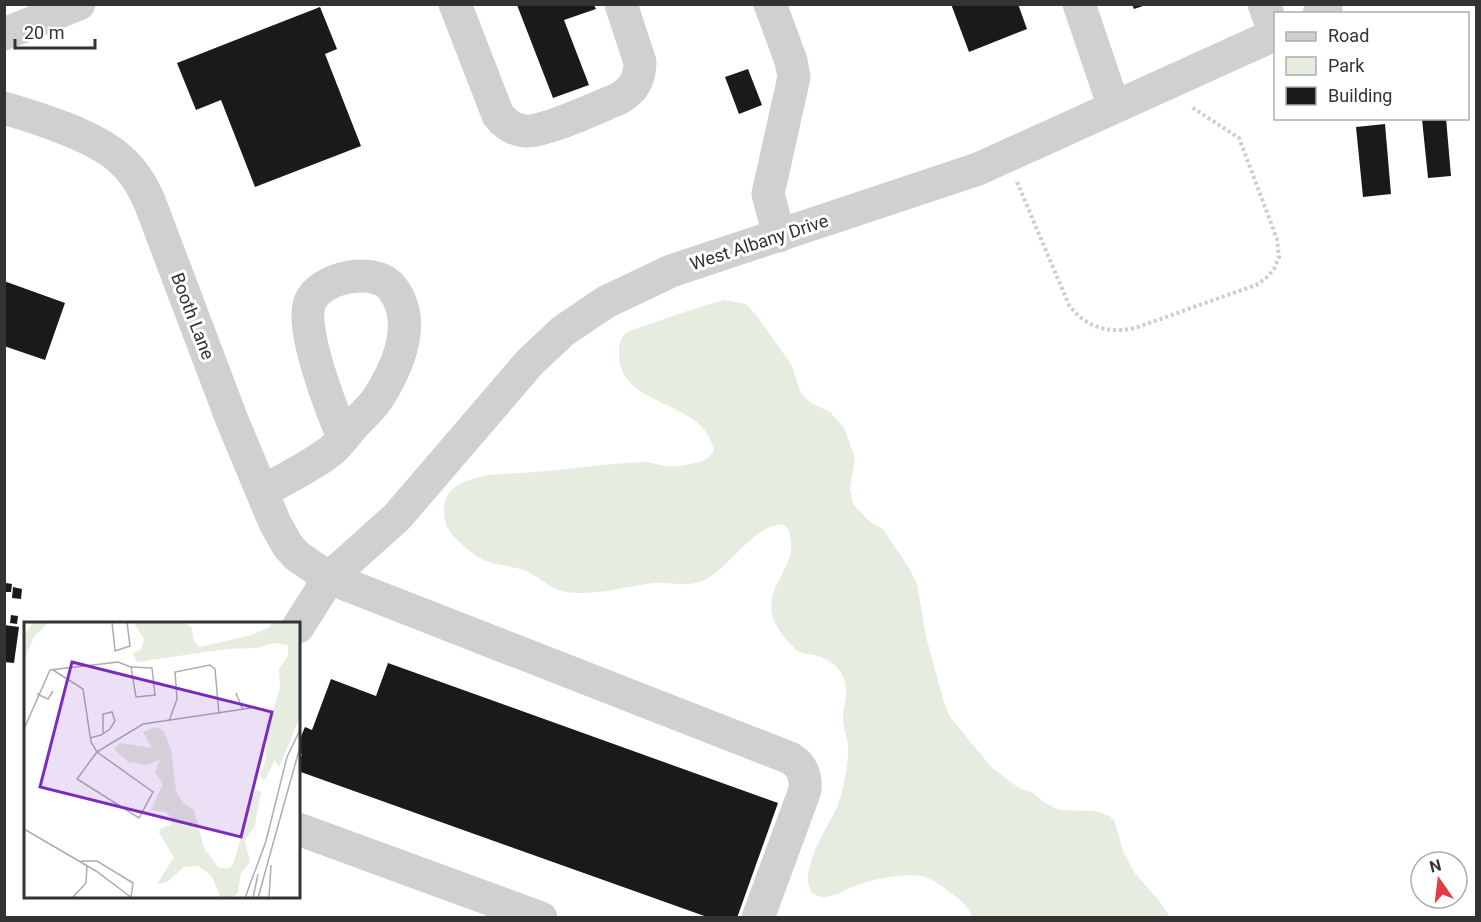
<svg xmlns="http://www.w3.org/2000/svg" width="1481" height="922" font-family="Roboto,sans-serif">
<style>
.green{fill:#e6ecdf}
.building{fill:#1a1a1a}
.lines{fill:none;stroke-linecap:round;stroke-linejoin:round}
.path{stroke:#cdcdcd;stroke-width:4;stroke-dasharray:3 3;stroke-linecap:butt}
.minor{stroke:#d0d0d0;stroke-width:33}
.labels{text-anchor:middle;dominant-baseline:central;stroke-width:6;stroke-linejoin:round;paint-order:stroke}
.street-label{font-size:18px;fill:#333;stroke:#fff}
.inset-road{fill:none;stroke:#adadad;stroke-width:1.5}
.view{fill:#7b2cbf;fill-opacity:0.15;stroke:#7b2cbf;stroke-width:3}
.inset-edge{fill:none;stroke:#333;stroke-width:3}
</style>
<rect width="100%" height="100%" fill="#fff"/>
<!-- green -->
<path class="green" d="M724 300 746 304 756 315 791 364 801 393 811 403 830 412 844 428 855 458 850 489 853 504 869 521 883 529 909 568 917 584 926 637 944 702 950 717 992 768 1019 788 1033 793 1045 803 1059 810 1095 811 1110 816 1115 822 1123 851 1134 872 1160 902 1170 917H972C969 907 961 900 952 894 942 886 934 879 921 876 900 873 874 879 855 886 845 890 835 896 825 897 819 897 812 895 810 889 800 867 829 825 838 805 843 791 847 771 848 756 850 741 842 729 843 716 843 707 847 698 846 689 845 671 833 660 815 655 810 654 803 654 798 651 789 645 777 629 773 618 765 591 787 575 791 550 792 543 790 535 788 528L782 524C749 528 730 569 702 581 686 588 669 581 652 583 624 587 594 596 566 592 550 589 541 578 526 571 513 566 499 566 486 561 477 558 457 541 451 533 441 521 441 497 454 488 472 474 498 474 520 473 561 471 601 464 642 462 654 462 666 468 678 466 691 464 707 463 714 451 706 399 621 409 619 356 619 349 619 340 624 335 631 329 642 327 650 324 674 315 699 307 724 300Z"/>
<!-- building -->
<path class="building" d="M951 4H1018L1027 29 969 52Z
M1132 4H1146V5L1134 9Z
M517 5H594L596 9 564 20 589 85 553 98Z
M320 7 337 49 325 54 361 146 255 187 221 100 196 110 177 63Z
M748 69 762 105 739 114 725 77Z
M1426 118H1446L1451 176 1428 178 1422 119Z
M1385 124 1391 194 1363 197 1356 127Z
M4 281 65 303 45 360 4 346Z
M6 583 12 584 11 592H5Z
M13 587 22 589 21 599 12 598Z
M11 615 18 616 17 624 10 623Z
M4 625 19 627 14 663 4 662Z
M388 663 778 803 737 918H710L298 771V763L302 754 298 753V743L305 727 312 730 331 679 376 696Z"/>
<g class="lines">
<!-- path -->
<path class="path" d="M1017 182 1069 305C1085 327 1108 334 1135 328L1256 285 1266 278 1274 269 1279 257 1277 239 1239 138 1190 106"/>
<!-- minor -->
<path class="minor" d="M455 4 498 115C505 124 513 130 525 131 543 133 598 107 618 99 633 91 640 79 640 62L621 4
M770 4 791 61 794 77 768 194 779 236
M1079 4 1114 107
M1264 4 1275 34
M1319 14 1326 10
M4 34 79 4
M4 108C38 118 93 135 119 158 133 170 143 186 150 203L232 420 275 523 288 546 297 556 329 578 397 517 530 362 563 331 606 302 671 271 978 169 1276 34
M262 492C284 479 308 468 328 453 338 446 345 435 353 426 362 416 374 406 380 395 399 364 417 322 393 289 376 265 320 277 310 302 299 327 332 411 343 437
M298 627 329 578 790 758C802 765 806 776 805 790L758 918
M298 829 541 918"/>
</g>
<g class="labels">
<!-- street labels -->
<g class="street-label">
<text transform="translate(759 242) rotate(-18)">West Albany Drive</text>
<text transform="translate(193 316) rotate(69)">Booth Lane</text>
</g>
</g>
<!-- overview -->
<g transform="translate(24 622)">
<rect width="276" height="276" fill="#fff"/>
<path d="M9 0H25L10 15 0 38V13ZM109 0H161L168 6 170 20 176 25 228 13 246 5 247 0H276V95L255 145 251 138 240 159 236 153 242 137 243 109 256 66 255 47 264 34V23L250 21 233 26 202 27 113 40 109 32 118 26 120 17ZM130 105 139 108 147 127 152 169 159 181 170 188 180 226 194 245 203 247 209 243 229 174 233 168 237 170 231 203 221 219 226 240 217 251 214 271 208 276H197L187 253 174 244 160 245 143 260 133 262 150 235 135 211 137 206 147 203V195L142 190 127 188 139 162 131 150 136 138 123 143 104 140 90 127 97 121 128 126 119 110Z" fill="#e6ecdf"/>
<path class="inset-road" d="M88 0 91 29 106 24 103 0M29 48 59 67 67 120 73 130 119 102 227 86M212 71 219 88M13 72 24 77 29 69M145 99 153 77 151 50 186 43 191 47 195 92M0 107 26 48 94 40 107 45 112 75 131 73 128 46 107 45M66 116 77 113 86 107 91 99 88 90 79 92V111M73 130 129 170 115 196 53 157ZM0 207 72 249 108 276M250 218 276 125M242 219 263 135 276 108M57 239H73L109 261 107 275M48 276 62 261 63 243M221 276 242 219M229 276 234 252M234 276 250 218M245 276 247 243"/>
<path class="view" d="M48 40 248 90 217 215 16 165Z"/>
<rect width="276" height="276" class="inset-edge"/>
</g>
<!-- border -->
<rect width="1481" height="922" fill="none" stroke="#333333" stroke-width="12"/>
<!-- legend -->
<rect x="1274" y="12" width="195" height="108" fill="#ffffff" stroke="#adadad" stroke-width="1.5"/>
<rect x="1286" y="32" width="30" height="9" fill="#d0d0d0" stroke="#adadad" stroke-width="1.5"/>
<text x="1328" y="42" font-size="18" fill="#333333">Road</text>
<rect x="1286" y="57" width="30" height="18" fill="#e6ecdf" stroke="#adadad" stroke-width="1.5"/>
<text x="1328" y="72" font-size="18" fill="#333333">Park</text>
<rect x="1286" y="87" width="30" height="18" fill="#1a1a1a" stroke="#adadad" stroke-width="1.5"/>
<text x="1328" y="102" font-size="18" fill="#333333">Building</text>
<!-- north arrow -->
<g transform="translate(1439 880) rotate(346)"><circle r="28" fill="#ffffff" stroke="#adadad" stroke-width="1.5"/>
<path d="M0-4.5L10 22L0 15L-10 22Z" fill="#e63946"/>
<text y="-9" font-size="16" font-weight="bold" text-anchor="middle" fill="#333333">N</text>
</g>
<!-- scale -->
<path d="M15 39v9h80v-9" fill="none" stroke="#333333" stroke-width="3"/>
<text x="24" y="39" font-size="18" fill="#333333" stroke="#ffffff" stroke-width="4.5" paint-order="stroke">20 m</text>
</svg>
